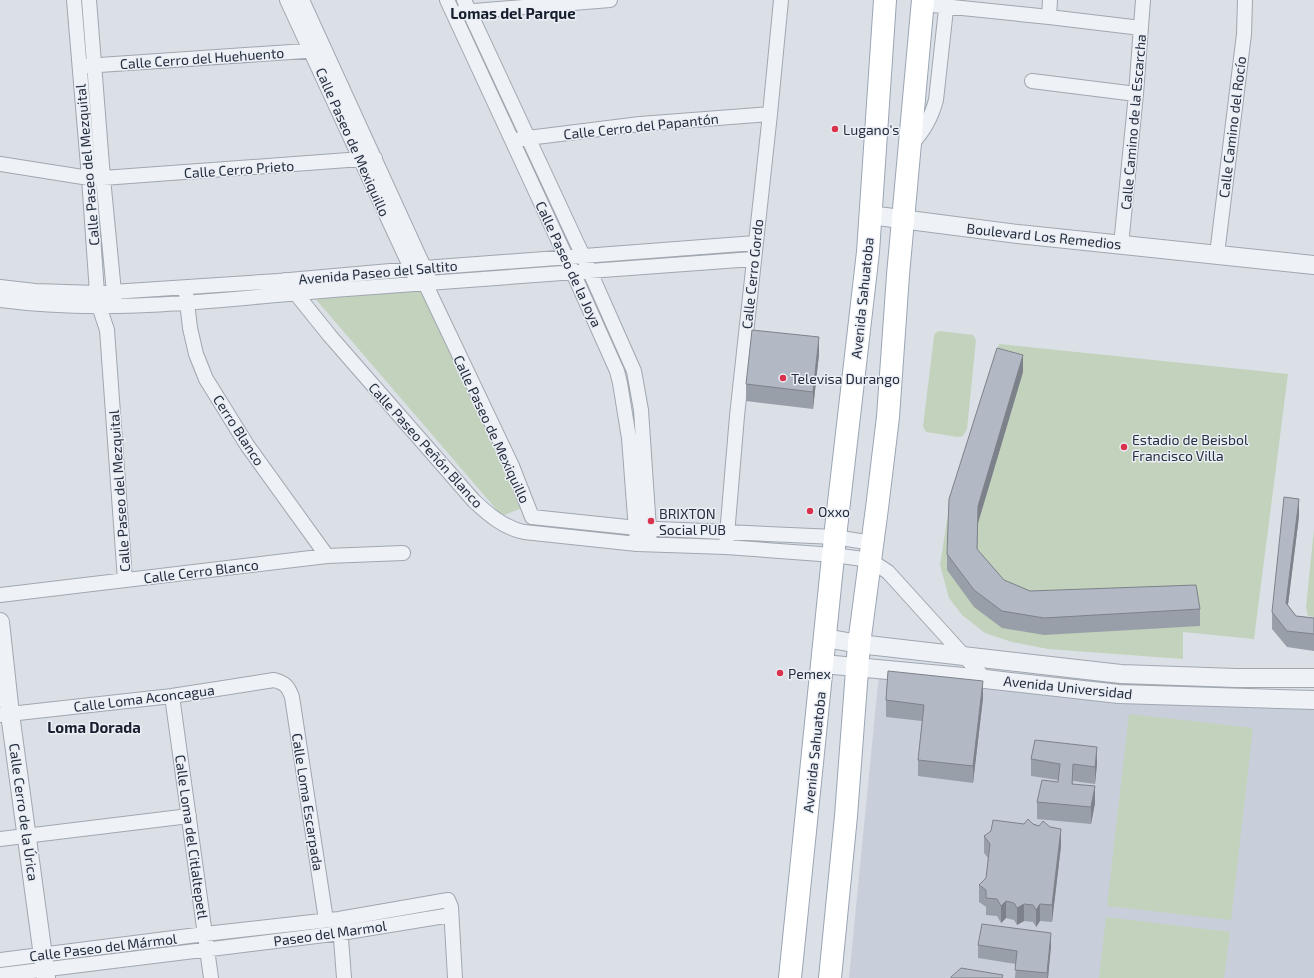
<svg xmlns="http://www.w3.org/2000/svg" width="1314" height="978" font-family="'Exo 2',sans-serif">
<style>
.built{fill:#c9cfda}
.green{fill:#c2d2bc}
.lines{fill:none;stroke-linecap:round;stroke-linejoin:round}
.minor-casing{stroke:#a0a7b1;stroke-width:16}
.tertiary-casing{stroke:#a0a7b1;stroke-width:20}
.primary-casing{stroke:#9aa5b4;stroke-width:24}
.minor{stroke:#eef1f5;stroke-width:14}
.tertiary{stroke:#eef1f5;stroke-width:18}
.primary{stroke:#fff;stroke-width:22}
.wall{fill:#999fa9}
.shaded-wall{fill:#7d828a}
.building{fill:#b2b9c5;stroke:#7d828a}
.poi-dot{fill:#da324d;stroke:#ebeff5;stroke-width:1.5}
.labels{text-anchor:middle;dominant-baseline:central;stroke-width:3;stroke-linejoin:round;paint-order:stroke}
.street-label{font-size:14px;fill:#242e3f;stroke:#ebeff5}
.poi-label{font-size:14px;fill:#242e3f;stroke:#ebeff5;text-anchor:start}
.neighbourhood-label{font-size:15px;font-weight:bold;fill:#171f2f;stroke:#ebeff5}
</style>
<rect width="100%" height="100%" fill="#dbe0e7"/>
<!-- built -->
<path class="built" d="M879 673 1314 704V978H849Z"/>
<!-- green -->
<path class="green" d="M419 287 522 508 502 516 313 296Z
M939 331 973 335 976 340 967 429 963 436 958 437 926 432 923 426 934 337 935 333Z
M999 344 1288 374 1254 639 1183 632V659L1048 649 1012 642 985 633 962 615 949 598 940 565 947 520Z
M1314 529V617L1308 616 1306 607Z
M1129 714 1253 728 1231 920 1107 906Z
M1106 917 1230 932 1224 978H1099Z"/>
<g class="lines">
<!-- minor casing -->
<g class="minor-casing">
<path id="minor" d="M74 0 89 178 97 293 99 306 107 330 125 580
M89 0 103 178 114 292V300
M287 0 415 277
M302 0 428 276
M447 0 566 257 617 371 620 383 629 438 637 544
M464 0 583 256 634 371 641 410 650 544
M923 4 1049 17 1141 28
M462 12 610 0
M1049 17 1050 0
M85 66 320 50
M1032 81 1136 94
M520 139 640 124 770 114
M911 145C923 131 931 119 936 100L947 0
M0 164 89 178H103L375 158
M1121 245 1136 94 1143 0
M1217 254 1244 34 1245 0
M285 280 330 336 474 501C488 514 504 528 524 532L637 544 726 547 834 555 870 560 888 572 985 679
M425 283 512 466 532 517
M0 287 35 291 97 293 278 281 424 268 755 243
M186 293 190 328 196 354 206 379 247 445 327 556
M0 300C111 315 223 299 333 290 473 279 613 269 753 259
M532 517 637 528 835 537 872 543
M726 547 737 416 770 114 781 0
M0 595 327 556 403 553
M172 696 211 978
M0 715 172 696 274 680C285 683 288 686 292 697L326 920
M0 839 189 816
M340 925 344 978
M0 960 205 934 339 919 448 900 451 907 455 978
M0 975 341 933 451 915"/>
</g>
<!-- tertiary casing -->
<g class="tertiary-casing">
<path id="tertiary" d="M870 215 1018 234 1314 265
M0 622 10 714 46 978
M825 638 859 644 1121 674 1236 678H1314
M823 664 985 679 1119 694 1314 700"/>
</g>
<!-- primary casing -->
<g class="primary-casing">
<path id="primary" d="M790 978 835 537 868 252 885 0
M830 978 846 816 859 644 877 508 888 417 898 275 923 0"/>
</g>
<!-- minor -->
<use href="#minor" class="minor"/>
<!-- tertiary -->
<use href="#tertiary" class="tertiary"/>
<!-- primary -->
<use href="#primary" class="primary"/>
</g>
<!-- wall -->
<path class="wall" d="M819 354 813 409 746 401V384Z
M1023 372 978 523 977 550 1004 580 1030 591 1200 609V626L1044 635 1002 628 974 607 947 570V554Z
M1299 516 1288 605 1296 616 1314 618V651L1287 647 1272 629V612Z
M983 698 973 783 918 776V760L922 721 886 717V700Z
M1031 759 1097 764 1095 784 1073 781V784L1095 803 1091 824 1037 819V802L1058 782V780L1031 776Z
M1024 824H1033L1061 846 1052 922 1040 921 1036 927 1033 922 1024 921 1017 925 1014 920 1006 918 1001 923 997 916 986 915V907L979 902V885L986 878 988 858 984 853V836Z
M978 945 1051 946 1048 978H1015L1016 964 978 958Z"/>
<!-- shaded-wall -->
<path class="shaded-wall" d="M819 337V354L813 409V392Z
M1023 355V372L978 523 977 566 978 506Z
M1299 499V516L1286 620V603Z
M983 681V698L973 783V766Z
M1097 747V764L1095 784V767Z
M1095 786V803L1091 824V807Z
M1061 829V846L1052 922V905Z
M1006 901V918L1001 923V906Z
M1024 904V921L1017 925V908Z
M1040 904V921L1036 927V910Z
M1051 933V946L1048 978H1047Z"/>
<!-- building -->
<path class="building" d="M752 330 819 337 813 392 746 384Z
M997 348 1023 355 978 506 977 549 1004 580 1030 591 1196 585 1200 609 1044 618 1002 611 974 590 947 554 949 499Z
M1284 497 1299 499 1286 603 1296 616 1314 618V634L1287 631 1272 612Z
M888 671 983 681 973 766 918 760 924 705 886 700Z
M1035 740 1097 747 1095 767 1073 764 1072 784 1095 786 1091 807 1037 802 1042 780 1058 782 1060 764 1031 759Z
M1028 819 1033 824 1039 826 1043 821 1050 827 1061 829 1052 905 1040 904 1036 910 1033 905 1024 904 1017 908 1014 903 1006 901 1001 906 997 899 986 898V890L979 885 986 878 990 844 984 836 991 831 993 820 1024 824Z
M982 924 1051 933 1047 973 1015 970 1017 951 978 945Z
M961 968 1003 975 1002 978H951V977Z"/>
<!-- markers -->
<g class="poi-dot">
<circle cx="835" cy="129" r="4"/>
<circle cx="783" cy="378" r="4"/>
<circle cx="1124" cy="447" r="4"/>
<circle cx="810" cy="511" r="4"/>
<circle cx="651" cy="521" r="4"/>
<circle cx="780" cy="673" r="4"/>
</g>
<g class="labels">
<!-- street labels -->
<g class="street-label">
<text transform="translate(202 58) rotate(-4)">Calle Cerro del Huehuento</text>
<text transform="translate(1133 122) rotate(-85)">Calle Camino de la Escarcha</text>
<text transform="translate(641 126) rotate(-6)">Calle Cerro del Papantón</text>
<text transform="translate(1232 127) rotate(-83)">Calle Camino del Rocío</text>
<text transform="translate(353 142) rotate(66)">Calle Paseo de Mexiquillo</text>
<text transform="translate(87 165) rotate(-95)">Calle Paseo del Mezquital</text>
<text transform="translate(239 169) rotate(-4)">Calle Cerro Prieto</text>
<text transform="translate(1044 236) rotate(6)">Boulevard Los Remedios</text>
<text transform="translate(569 264) rotate(65)">Calle Paseo de la Joya</text>
<text transform="translate(378 272) rotate(-5)">Avenida Paseo del Saltito</text>
<text transform="translate(752 274) rotate(-84)">Calle Cerro Gordo</text>
<text transform="translate(862 298) rotate(-84)">Avenida Sahuatoba</text>
<text transform="translate(492 429) rotate(65)">Calle Paseo de Mexiquillo</text>
<text transform="translate(239 430) rotate(57)">Cerro Blanco</text>
<text transform="translate(426 445) rotate(48)">Calle Paseo Peñón Blanco</text>
<text transform="translate(119 491) rotate(-94)">Calle Paseo del Mezquital</text>
<text transform="translate(201 571) rotate(-7)">Calle Cerro Blanco</text>
<text transform="translate(1068 687) rotate(6)">Avenida Universidad</text>
<text transform="translate(144 698) rotate(-7)">Calle Loma Aconcagua</text>
<text transform="translate(814 752) rotate(-84)">Avenida Sahuatoba</text>
<text transform="translate(308 802) rotate(81)">Calle Loma Escarpada</text>
<text transform="translate(24 812) rotate(82)">Calle Cerro de la Úrica</text>
<text transform="translate(192 837) rotate(82)">Calle Loma del Citlaltepetl</text>
<text transform="translate(330 933) rotate(-8)">Paseo del Marmol</text>
<text transform="translate(103 947) rotate(-7)">Calle Paseo del Mármol</text>
</g>
<!-- poi labels -->
<g class="poi-label">
<text x="843" y="129">Lugano's</text>
<text x="791" y="378">Televisa Durango</text>
<text x="1132" y="439">Estadio de Beisbol<tspan x="1132" dy="16">Francisco Villa</tspan></text>
<text x="818" y="511">Oxxo</text>
<text x="659" y="513">BRIXTON<tspan x="659" dy="16">Social PUB</tspan></text>
<text x="788" y="673">Pemex</text>
</g>
<!-- neighbourhood labels -->
<g class="neighbourhood-label">
<text x="513" y="13">Lomas del Parque</text>
<text x="94" y="727">Loma Dorada</text>
</g>
</g>
</svg>
